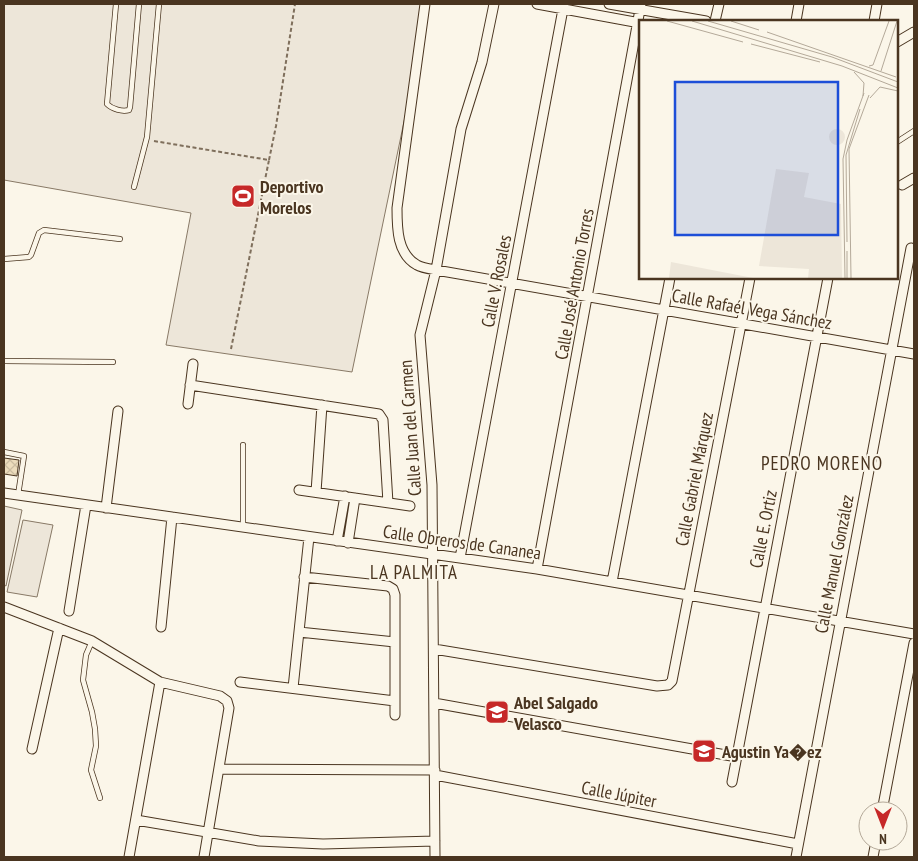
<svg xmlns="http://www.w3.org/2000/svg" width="918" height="861" font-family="'PT Sans Narrow',sans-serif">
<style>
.grass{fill:#ede6d9;stroke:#887966}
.building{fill:url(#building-cross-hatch);stroke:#4a3520}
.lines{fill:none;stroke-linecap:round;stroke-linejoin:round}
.service-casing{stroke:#4a3520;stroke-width:6}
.minor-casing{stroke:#4a3520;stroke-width:11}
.path{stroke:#7f6f5c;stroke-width:2;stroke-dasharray:4 2.5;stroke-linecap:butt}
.service{stroke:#fbf6e9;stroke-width:4.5}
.minor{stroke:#fbf6e9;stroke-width:9}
.labels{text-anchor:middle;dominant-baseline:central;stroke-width:4;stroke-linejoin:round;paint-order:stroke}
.poi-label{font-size:18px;font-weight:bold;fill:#4a3520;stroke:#fbf6e9;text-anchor:start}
.street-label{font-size:18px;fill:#4a3520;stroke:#fbf6e9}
.neighbourhood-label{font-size:19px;letter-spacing:1px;fill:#4a3520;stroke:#fbf6e9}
.inset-road{fill:none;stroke:#b4a999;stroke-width:1}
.view{fill:#1d4ed8;fill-opacity:0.15;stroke:#1d4ed8;stroke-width:2.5}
.inset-edge{fill:none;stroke:#4a3520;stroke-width:2.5}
</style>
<defs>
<pattern id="building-cross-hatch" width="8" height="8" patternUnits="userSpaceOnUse" patternTransform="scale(1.25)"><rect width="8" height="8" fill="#ecdcbc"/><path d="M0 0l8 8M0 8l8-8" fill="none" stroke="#ccbda1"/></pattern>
</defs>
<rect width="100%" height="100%" fill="#fbf6e9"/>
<!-- grass -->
<path class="grass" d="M4 4H421L406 112 352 372 166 345 191 213 4 180Z
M4 506 22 510 6 586 4 585Z
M23 520 53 525 37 597 7 592Z"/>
<!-- building -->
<path class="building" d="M4 458 19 460 17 476 4 474Z"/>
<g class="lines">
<!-- service casing -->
<g class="service-casing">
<path id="service" d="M116 4 107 104C112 109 122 112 129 110L130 107 139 4
M897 142 914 131
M134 187 147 137 159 4
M4 259 29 257 31 255 39 233 44 230 120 239
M4 361 113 362
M4 452 24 456 18 495
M243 528V445
M92 641 86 655 83 680 92 712 95 729 96 746 91 770 100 798"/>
</g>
<!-- minor casing -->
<g class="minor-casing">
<path id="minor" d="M425 4 397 208C397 228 397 254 417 265 422 268 430 269 436 270L914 354
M537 4 640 23
M609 4 706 21
M715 21 719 4
M796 21 799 4
M874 21 877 4
M897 42 914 32
M902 185 914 178
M190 385 379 414 383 420 388 503
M188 404 193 364
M299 490 410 506
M316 492 322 405
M4 493 537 569 914 634
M106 508 118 411
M337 541 345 496
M348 543 355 498
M460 558 563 9
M537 569 641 4
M304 577 388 586 393 589 395 595V715
M612 582 670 278
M4 607 92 641 160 682 220 696 227 701 229 708 204 857
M69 611 86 505
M161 627 172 517
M299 632 395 642
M434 649 657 686 668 685 672 681 750 278
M240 682 395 701
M293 688 309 537
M434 703 737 757
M32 749 59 628
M219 769 435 770
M435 775 798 844
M732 782 828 278
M882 811 914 643
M136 820 259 841 323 844 435 841
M129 857 160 682
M435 857 432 485 420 335 436 270 461 129 482 62 494 4
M796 857 911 248
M873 857 876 841"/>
</g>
<!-- path -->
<path class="path" d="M154 141 269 160 231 349
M269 160 276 126 295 4"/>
<!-- service -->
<use href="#service" class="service"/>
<!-- minor -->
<use href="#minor" class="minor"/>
</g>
<!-- icons -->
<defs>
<g id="stadium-square" transform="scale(1.25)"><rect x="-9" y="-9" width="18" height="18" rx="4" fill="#c62828" stroke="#fbf6e9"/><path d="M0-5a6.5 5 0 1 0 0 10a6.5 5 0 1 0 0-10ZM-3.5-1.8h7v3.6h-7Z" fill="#fff"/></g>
<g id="school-square" transform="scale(1.25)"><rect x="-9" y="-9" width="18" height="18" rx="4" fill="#c62828" stroke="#fbf6e9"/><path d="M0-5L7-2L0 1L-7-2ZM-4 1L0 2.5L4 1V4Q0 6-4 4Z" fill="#fff"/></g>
</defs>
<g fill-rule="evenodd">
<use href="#stadium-square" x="243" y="196"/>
<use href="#school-square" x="497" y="712"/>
<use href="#school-square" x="704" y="751"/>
</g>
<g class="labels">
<!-- poi labels -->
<g class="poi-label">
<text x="260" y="186">Deportivo<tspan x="260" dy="21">Morelos</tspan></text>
<text x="514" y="702">Abel Salgado<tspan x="514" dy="21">Velasco</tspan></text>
<text x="722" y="751">Agustin Ya�ez</text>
</g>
<!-- street labels -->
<g class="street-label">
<text transform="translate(496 281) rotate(-79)">Calle V. Rosales</text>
<text transform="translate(574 284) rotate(-80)">Calle José Antonio Torres</text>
<text transform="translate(752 309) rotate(10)">Calle Rafaél Vega Sánchez</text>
<text transform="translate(410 428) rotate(-94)">Calle Juan del Carmen</text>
<text transform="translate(694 479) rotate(-79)">Calle Gabriel Márquez</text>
<text transform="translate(763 529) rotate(-79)">Calle E. Ortiz</text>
<text transform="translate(462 542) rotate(8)">Calle Obreros de Cananea</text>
<text transform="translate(834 564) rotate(-79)">Calle Manuel González</text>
<text transform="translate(619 794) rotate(11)">Calle Júpiter</text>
</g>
<!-- neighbourhood labels -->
<g class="neighbourhood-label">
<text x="822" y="463">PEDRO MORENO</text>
<text x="414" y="572">LA PALMITA</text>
</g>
</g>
<!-- overview -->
<g transform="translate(639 20)">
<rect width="259" height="259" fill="#fbf6e9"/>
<path d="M190 117a8 8 0 1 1 16 0a8 8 0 1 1-16 0ZM137 149 170 153 165 177 202 184 203 258H169L170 249 120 246Z" fill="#ede6d9"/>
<path d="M32 242 114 258H30Z" fill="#ede6d9"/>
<path class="inset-road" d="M28 1 104 22M53 1 203 46 259 68M69 1 193 37 259 62M92 1 120 10M128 12 257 57M112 24 181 42M230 46 234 45 250 1M242 51 258 1M215 52 225 63 224 76M231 78 241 67 259 71M208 222 207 135 221 89M208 231V258M206 258 204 139 208 120 225 73M212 258 210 129 230 75"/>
<path class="view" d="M36 62H199V215H36Z"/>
<rect width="259" height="259" class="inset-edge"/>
</g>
<!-- border -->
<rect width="918" height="861" fill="none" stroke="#4a3520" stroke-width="10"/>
<!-- north arrow -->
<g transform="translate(883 826) rotate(180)"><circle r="24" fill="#fbf6e9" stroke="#b4a999"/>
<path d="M0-4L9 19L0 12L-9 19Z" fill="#c62828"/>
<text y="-8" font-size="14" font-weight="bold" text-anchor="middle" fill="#4a3520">N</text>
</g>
</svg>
